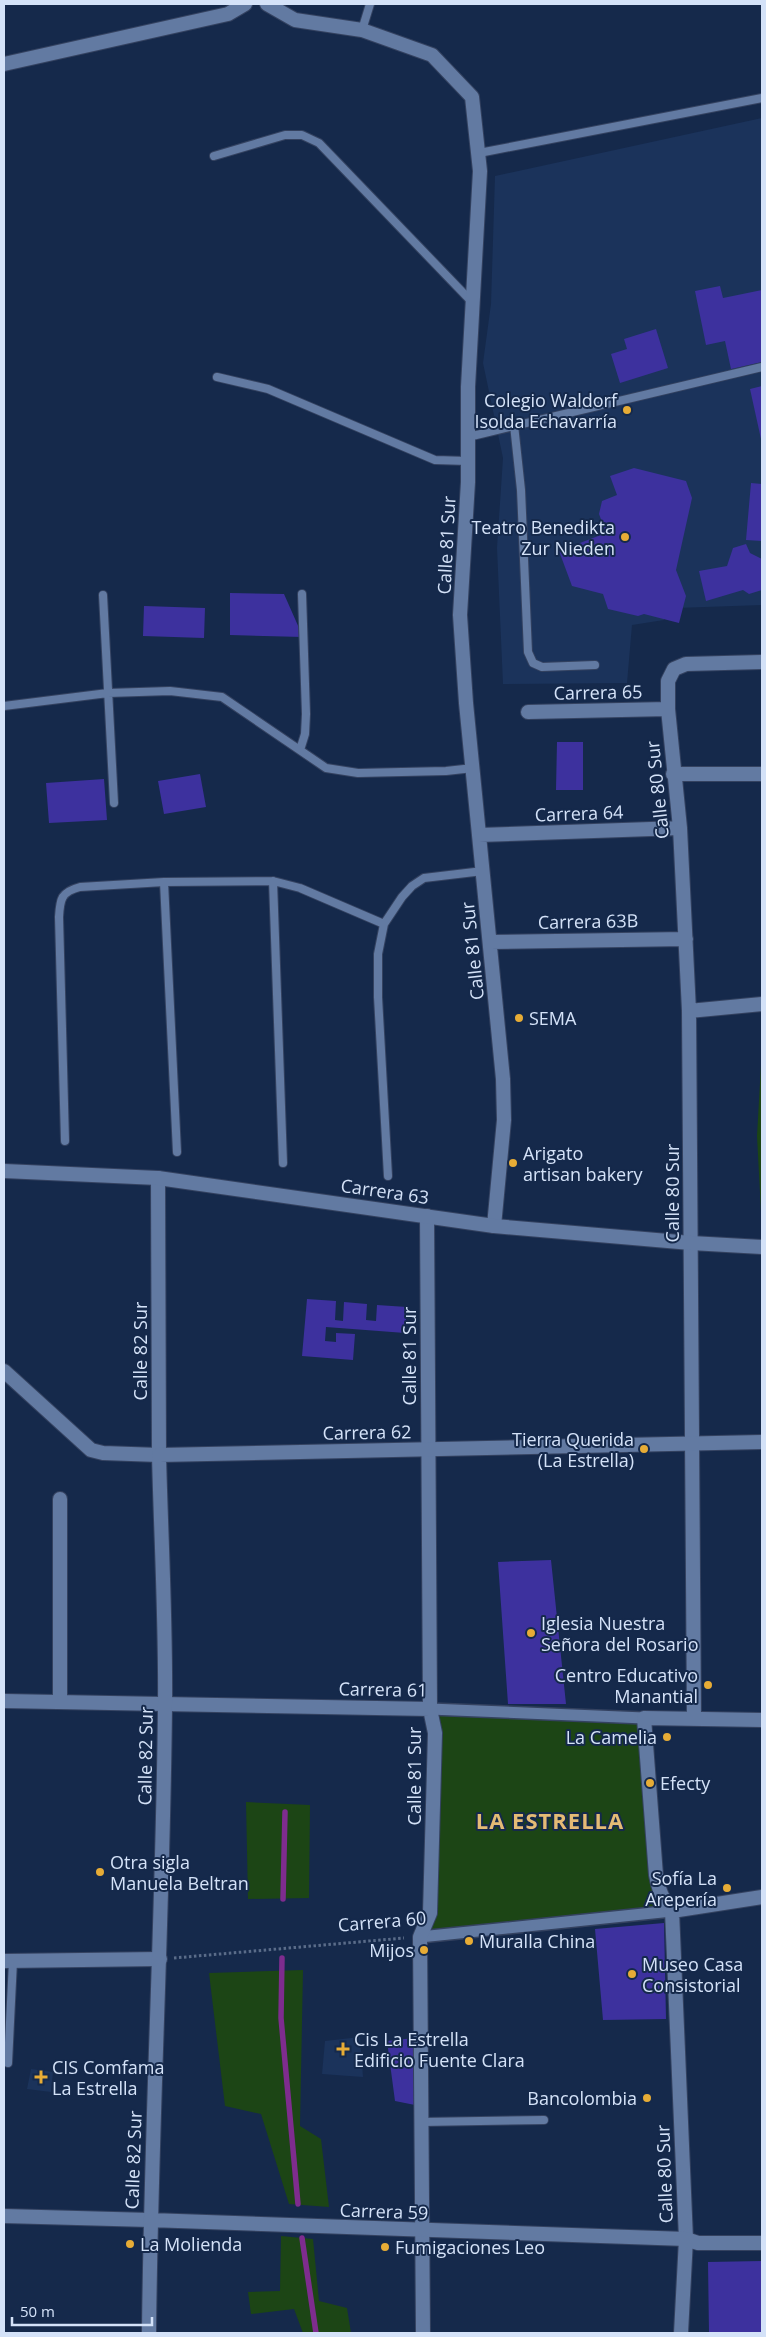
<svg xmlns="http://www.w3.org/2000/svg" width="766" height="2337" font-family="'Open Sans',sans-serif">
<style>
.built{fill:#1b335b}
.green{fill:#1c4515}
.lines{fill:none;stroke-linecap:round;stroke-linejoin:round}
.stream{stroke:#7e2c8e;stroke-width:5.5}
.building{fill:#3d319e}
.service-casing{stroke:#344260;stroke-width:10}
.pedestrian-casing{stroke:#344260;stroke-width:14}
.minor-casing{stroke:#344260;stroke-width:16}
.tertiary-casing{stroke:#344260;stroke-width:16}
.path{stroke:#5a6c89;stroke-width:3;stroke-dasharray:2.5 2.5;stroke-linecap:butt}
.service{stroke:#627aa2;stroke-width:8}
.pedestrian{stroke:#627aa2;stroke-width:11}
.minor{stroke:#627aa2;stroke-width:14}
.tertiary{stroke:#627aa2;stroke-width:14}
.poi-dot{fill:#e7ac36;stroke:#15294b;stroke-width:2}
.labels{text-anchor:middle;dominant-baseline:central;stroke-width:4;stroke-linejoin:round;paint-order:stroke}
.poi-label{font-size:18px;fill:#d4e2f8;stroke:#15294b;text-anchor:start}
.street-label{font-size:18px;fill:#d4e2f8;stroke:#15294b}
.district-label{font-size:22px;font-weight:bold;letter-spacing:1px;fill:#e4bb75;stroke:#15294b}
</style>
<rect width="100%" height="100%" fill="#15294b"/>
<!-- built -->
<path class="built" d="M762 118V605L676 608 665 610 664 620 632 625 627 683 503 684 497 548 503 458 483 363 491 304 495 176Z
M360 2037 363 2077 322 2074 325 2041Z
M31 2069 53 2072 51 2092 27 2089Z"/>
<!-- green -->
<path class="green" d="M761 834H762V1231L757 1136 762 1047Z
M430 1709 644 1718 656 1876 672 1911 420 1937 430 1913Z
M246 1802 310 1805 309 1898 248 1899Z
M303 1970 300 2126 321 2139 329 2207 289 2204 261 2114 225 2106 209 1973Z
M281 2236 313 2239 319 2301 347 2308 351 2333H303L294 2309 251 2314 248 2292 280 2291Z"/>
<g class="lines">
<!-- stream -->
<path class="stream" d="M283 1899 285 1812
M282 1958 281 2018 298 2204
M302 2238 316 2333"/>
</g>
<!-- building -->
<path class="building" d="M720 286 723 298 762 290V362L731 369 725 341 706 345 695 291Z
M656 329 668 368 620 383 611 354 627 349 624 339Z
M762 386V439H761L750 389Z
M634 468 686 481 692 498 676 570 686 596 679 623 644 614 638 616 608 609 603 594 572 586 559 551 606 533 599 514 602 501 617 495 610 476Z
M751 483 762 484V541L746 540Z
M746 544 750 553 762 559V590L749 594 743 590 706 601 699 571 727 566 733 548Z
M230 593 284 594 303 637 230 635Z
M144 606 205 608 204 638 143 636Z
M557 742H583V790H556Z
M200 774 206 807 164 814 158 781Z
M104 779 107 820 49 823 46 783Z
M307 1299 336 1301 335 1320 343 1321 344 1302 367 1304 366 1320 376 1321 377 1305 407 1307 405 1333 326 1327 325 1341 336 1342V1333L355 1334 353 1360 302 1356Z
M551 1560 566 1704H508L498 1562Z
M664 1923 666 2019 603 2020 595 1929Z
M414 2038 415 2105 395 2101 387 2041Z
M762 2261V2333H709L708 2262Z"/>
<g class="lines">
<!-- service casing -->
<g class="service-casing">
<path id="service" d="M362 30 370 4
M479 153 762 98
M214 156 285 135H302L319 143 472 302
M217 377 268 389 435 460 468 461
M514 425 521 490 528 652 533 663 542 667 595 665
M468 437 762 367
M103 595 114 803
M4 706 108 693 170 691 222 697 326 768 358 773 446 771 473 768
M300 750 305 734 306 714 302 594
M273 881 283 1163
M164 882 177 1152
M65 1141 59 917C60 899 61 892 80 887L164 882 273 881 300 888 384 924
M388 1176 378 997V954L384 924 402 897 412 886 424 878 483 871
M8 2063 13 1961
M421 2122 544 2120"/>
</g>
<!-- pedestrian casing -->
<g class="pedestrian-casing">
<path id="pedestrian" d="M430 1709 644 1718
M420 1937 672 1911"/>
</g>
<!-- minor casing -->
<g class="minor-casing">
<path id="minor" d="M267 4 295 20 362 30 432 55 472 97 480 171 468 387V482L460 615 466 703 503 1079 504 1120 494 1226
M4 64 228 14 245 4
M528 712 668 709
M673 774H762
M479 835 680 828
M490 942 686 939
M689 1011 762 1004
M4 1371 91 1450 103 1453 159 1455 158 1178
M4 1701 430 1709
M60 1702V1499
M694 1719 689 1011 680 828 668 709V681L674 669 686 664 762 662
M672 1911 762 1897
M4 1961 160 1959
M4 2216 150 2220
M686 2239 672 1911C662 1900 659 1890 656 1875L644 1718 762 1720
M423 2333 420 1937 430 1913 435 1733 430 1709 427 1216"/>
</g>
<!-- tertiary casing -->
<g class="tertiary-casing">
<path id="tertiary" d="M4 1171 158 1178 494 1226 691 1243 762 1247
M150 2220 686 2239 698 2243H762
M149 2333C151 2124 163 1915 165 1706 166 1623 161 1538 159 1455L762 1442
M681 2333 686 2239"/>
</g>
<!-- path -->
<path class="path" d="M174 1958 404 1938"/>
<!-- service -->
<use href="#service" class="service"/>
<!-- pedestrian -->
<use href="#pedestrian" class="pedestrian"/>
<!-- minor -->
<use href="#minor" class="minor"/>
<!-- tertiary -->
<use href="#tertiary" class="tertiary"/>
</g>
<!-- markers -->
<g class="poi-dot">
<circle cx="627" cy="410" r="5"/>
<circle cx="625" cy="537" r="5"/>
<circle cx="519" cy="1018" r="5"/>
<circle cx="513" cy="1163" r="5"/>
<circle cx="644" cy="1449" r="5"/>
<circle cx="531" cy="1633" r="5"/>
<circle cx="708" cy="1685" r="5"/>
<circle cx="667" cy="1737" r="5"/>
<circle cx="650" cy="1783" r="5"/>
<circle cx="100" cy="1872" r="5"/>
<circle cx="727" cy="1888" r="5"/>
<circle cx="469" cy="1941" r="5"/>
<circle cx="424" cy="1950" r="5"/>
<circle cx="632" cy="1974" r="5"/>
<path d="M340.5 2041.5h5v5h5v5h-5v5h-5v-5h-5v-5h5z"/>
<path d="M38.5 2069.5h5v5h5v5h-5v5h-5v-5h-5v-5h5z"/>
<circle cx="647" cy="2098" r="5"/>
<circle cx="130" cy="2244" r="5"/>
<circle cx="385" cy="2247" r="5"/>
</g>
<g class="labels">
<!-- poi labels -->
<g class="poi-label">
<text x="617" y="400" text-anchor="end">Colegio Waldorf<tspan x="617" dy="21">Isolda Echavarría</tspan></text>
<text x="615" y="527" text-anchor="end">Teatro Benedikta<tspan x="615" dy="21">Zur Nieden</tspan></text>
<text x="529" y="1018">SEMA</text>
<text x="523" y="1153">Arigato<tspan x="523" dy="21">artisan bakery</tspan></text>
<text x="634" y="1439" text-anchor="end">Tierra Querida<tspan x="634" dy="21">(La Estrella)</tspan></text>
<text x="541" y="1623">Iglesia Nuestra<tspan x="541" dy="21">Señora del Rosario</tspan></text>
<text x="698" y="1675" text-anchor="end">Centro Educativo<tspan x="698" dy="21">Manantial</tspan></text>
<text x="657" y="1737" text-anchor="end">La Camelia</text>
<text x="660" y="1783">Efecty</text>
<text x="110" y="1862">Otra sigla<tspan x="110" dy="21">Manuela Beltran</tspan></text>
<text x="717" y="1878" text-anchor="end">Sofía La<tspan x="717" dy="21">Arepería</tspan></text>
<text x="479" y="1941">Muralla China</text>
<text x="414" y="1950" text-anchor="end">Mijos</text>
<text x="642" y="1964">Museo Casa<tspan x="642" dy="21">Consistorial</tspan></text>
<text x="354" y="2039">Cis La Estrella<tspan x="354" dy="21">Edificio Fuente Clara</tspan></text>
<text x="52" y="2067">CIS Comfama<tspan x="52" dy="21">La Estrella</tspan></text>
<text x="637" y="2098" text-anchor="end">Bancolombia</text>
<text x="140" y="2244">La Molienda</text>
<text x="395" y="2247">Fumigaciones Leo</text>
</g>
<!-- street labels -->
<g class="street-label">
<text transform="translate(446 545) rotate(-87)">Calle 81 Sur</text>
<text transform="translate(598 692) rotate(-1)">Carrera 65</text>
<text transform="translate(657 790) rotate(-96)">Calle 80 Sur</text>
<text transform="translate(579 813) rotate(-2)">Carrera 64</text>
<text transform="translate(588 921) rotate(-1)">Carrera 63B</text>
<text transform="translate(472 951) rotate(-96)">Calle 81 Sur</text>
<text transform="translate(385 1191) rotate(8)">Carrera 63</text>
<text transform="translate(672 1193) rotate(-90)">Calle 80 Sur</text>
<text transform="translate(140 1351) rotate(-90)">Calle 82 Sur</text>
<text transform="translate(409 1356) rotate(-90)">Calle 81 Sur</text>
<text transform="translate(367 1432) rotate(-1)">Carrera 62</text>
<text transform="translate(383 1689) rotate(1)">Carrera 61</text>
<text transform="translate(145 1756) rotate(-89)">Calle 82 Sur</text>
<text transform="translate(414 1776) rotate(-90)">Calle 81 Sur</text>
<text transform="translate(382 1921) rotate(-5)">Carrera 60</text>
<text transform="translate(133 2160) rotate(-88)">Calle 82 Sur</text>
<text transform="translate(664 2174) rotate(-92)">Calle 80 Sur</text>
<text transform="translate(384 2211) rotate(2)">Carrera 59</text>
</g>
<!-- district labels -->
<g class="district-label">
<text x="550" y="1820">LA ESTRELLA</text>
</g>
</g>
<!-- border -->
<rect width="766" height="2337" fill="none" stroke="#d4e2f8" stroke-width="10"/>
<!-- scale -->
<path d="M12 2317v8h140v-8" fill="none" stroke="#d4e2f8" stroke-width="2.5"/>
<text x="20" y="2317" font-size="15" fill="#d4e2f8" stroke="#15294b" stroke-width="4" paint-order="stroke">50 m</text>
</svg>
